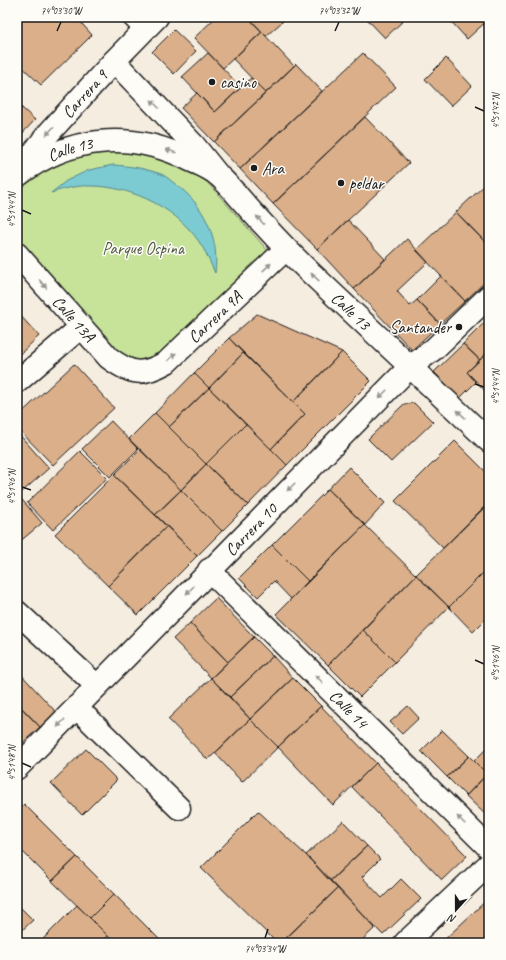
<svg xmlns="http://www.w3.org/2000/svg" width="506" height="960" font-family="Caveat,sans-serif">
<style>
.green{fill:#c7e39a;stroke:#72805b}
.water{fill:#7bcbd3;stroke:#55858a}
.building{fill:#daaf8a;stroke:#1c1c1c}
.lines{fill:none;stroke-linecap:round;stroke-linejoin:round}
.service-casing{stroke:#1c1c1c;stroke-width:18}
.minor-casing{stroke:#1c1c1c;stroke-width:25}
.tertiary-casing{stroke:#1c1c1c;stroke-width:25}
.secondary-casing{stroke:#1c1c1c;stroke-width:25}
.service{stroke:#fdfcf7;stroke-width:15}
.minor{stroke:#fdfcf7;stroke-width:22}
.tertiary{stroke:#fdfcf7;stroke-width:22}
.secondary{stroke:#fdfcf7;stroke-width:22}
.oneway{fill:#989794}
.ticks{fill:none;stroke:#1c1c1c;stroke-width:1.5}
.poi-dot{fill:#1c1c1c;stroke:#fdfcf7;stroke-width:1.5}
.labels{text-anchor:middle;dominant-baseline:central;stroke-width:3;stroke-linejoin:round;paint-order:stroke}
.poi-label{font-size:17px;fill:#1c1c1c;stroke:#fdfcf7;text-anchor:start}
.street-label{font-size:17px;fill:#1c1c1c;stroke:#fdfcf7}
.park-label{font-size:17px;fill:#4f5842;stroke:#fdfcf7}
.neatline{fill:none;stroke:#1c1c1c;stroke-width:1.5}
.ticks-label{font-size:10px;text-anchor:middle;fill:#1c1c1c}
</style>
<rect width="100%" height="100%" fill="#f6ede1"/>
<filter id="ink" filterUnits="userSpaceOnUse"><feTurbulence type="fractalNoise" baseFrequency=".025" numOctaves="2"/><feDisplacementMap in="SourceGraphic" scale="8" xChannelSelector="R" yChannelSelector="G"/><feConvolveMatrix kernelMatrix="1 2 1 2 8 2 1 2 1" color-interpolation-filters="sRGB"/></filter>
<g filter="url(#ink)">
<!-- green -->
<path class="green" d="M97 150H142L190 169 207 182 270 253 174 345 145 363 132 362 102 340 17 243V182L39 170Z"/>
<!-- water -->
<path class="water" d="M113 165C130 166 144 168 161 174 166 176 170 180 174 183 203 203 220 237 215 273 211 265 208 256 203 248 181 210 133 186 90 186 77 185 63 189 51 193L66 181 89 170Z"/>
<!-- building -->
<path class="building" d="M17 17H76L92 35 41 85 17 62Z
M216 17H248L262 32 223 68 194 38Z
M248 17H277L282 22 266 36Z
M277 17H287L282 22Z
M365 17H407L385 38Z
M447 17H489V19L467 39Z
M489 19V30L483 24Z
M174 30 196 51 174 74 152 52Z
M262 32 294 66 266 93 233 59Z
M208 53 241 87 215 112 182 77Z
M363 53 396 87 273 204 240 169Z
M446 58 472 86 451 106 425 79Z
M296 64 322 91 240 169 214 142Z
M251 78 266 93 214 142 181 108 197 93 215 112Z
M17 103 22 108 17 112Z
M22 108 35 120 17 139V112Z
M365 117 409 163 317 249 273 204Z
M489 181V246L456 212Z
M456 212 489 246V278L465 301 416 250Z
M348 220 385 259 354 289 317 249Z
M407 239 428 262 397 291 410 306 417 300 440 324 412 350 354 289Z
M441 276 465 301 440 324 417 300Z
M17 312 39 336 17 357Z
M257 314 342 352 293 402 229 338Z
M489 318V351L480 360 463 344Z
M229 338 243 353 209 388 194 373Z
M463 344 480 360 467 372 476 382 460 398 434 372Z
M489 351V395L467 372Z
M342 352 371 381 287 465 271 449 305 414 293 402Z
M243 353 305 414 271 449 209 388Z
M74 364 114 408 53 465 17 428V417Z
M194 373 209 388 169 427 155 413Z
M209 388 246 424 206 464 169 427Z
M414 403 433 422 391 462 368 439 404 404Z
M155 413 206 464 181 490 129 439Z
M111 421 138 449 110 477 82 449Z
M246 424 287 465 248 505 206 464Z
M17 432 49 468 22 492 17 486Z
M455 441 489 475V502L443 548 395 501Z
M140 449 181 490 155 515 114 475Z
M80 451 107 478 53 530 27 503Z
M206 464 248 505 222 531 181 490Z
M349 467 385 503 365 525 328 489Z
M114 475 167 526 108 586 55 534Z
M328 489 365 525 308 581 272 545Z
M181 490 222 531 197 556 155 515Z
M17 494 42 523 18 543 17 542Z
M487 505 489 507V567L449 607 416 575Z
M365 525 416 575 328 665 276 614Z
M167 526 197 556 138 615 108 586Z
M272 545 308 581 291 599 274 581 258 597 239 578Z
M489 567V616L473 632 449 607Z
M416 575 449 607 395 662 363 630Z
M216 598 254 637 228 662 190 623Z
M190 623 228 662 211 678 173 639Z
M363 630 395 662 360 697 328 665Z
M254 637 273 656 230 697 211 678Z
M273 656 293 678 250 719 230 697Z
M17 670 56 712 40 727 17 703Z
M211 678 250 719 208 760 168 719Z
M293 678 321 706 278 747 250 719Z
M17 703 40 727 17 748Z
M321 706 376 763 333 805 278 747Z
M408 706 419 718 402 734 390 722Z
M250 719 278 747 242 782 215 753Z
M442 730 469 756 447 777 421 751Z
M489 746V776L474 761Z
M86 749 117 780 82 815 51 783Z
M469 756 487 774 466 796 447 777Z
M376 763 467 856 442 880 352 787Z
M487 774 489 776V818L466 796Z
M24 804 77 857 52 881 17 846V811Z
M258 811 306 855 338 888 281 943H277L201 868Z
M343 821 367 846 330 881 306 855Z
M367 846 380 859 362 877 382 898 401 879 421 899 383 935 330 881Z
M77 857 114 894 90 918 52 881Z
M338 888 375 928 359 943H281Z
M114 894 163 943H115L90 918Z
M489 898V936L482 943H448L444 940Z
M17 904 33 920 17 935Z
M77 905 108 936 101 943H39Z
M489 936V943H482Z"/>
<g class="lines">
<!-- service casing -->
<g class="service-casing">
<path id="service" d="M129 17 143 31"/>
</g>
<!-- minor casing -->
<g class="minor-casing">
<g id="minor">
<path d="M114 61 193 144 218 175"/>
<path id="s1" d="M17 174 47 135 114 61 157 17"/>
<path id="s2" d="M209 570 489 848"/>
<path d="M17 612 97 686"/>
<path d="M76 707 179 808"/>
<path id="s3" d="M17 768 399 378 410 367 434 349 489 296"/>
</g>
</g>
<!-- tertiary casing -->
<g class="tertiary-casing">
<path id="tertiary" d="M405 943 489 864"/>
</g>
<!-- secondary casing -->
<g class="secondary-casing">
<g id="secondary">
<path id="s4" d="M17 176C69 136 131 130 190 160 199 164 212 169 219 176 231 187 241 200 252 212 272 234 291 255 313 275 372 330 430 386 489 441"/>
<path id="s5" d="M17 254 109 358C132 375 142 376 167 362L286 249"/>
<path d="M17 382 81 327"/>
</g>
</g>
<!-- service -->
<use href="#service" class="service"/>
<!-- minor -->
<use href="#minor" class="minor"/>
<!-- tertiary -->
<use href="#tertiary" class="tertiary"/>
<!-- secondary -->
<use href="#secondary" class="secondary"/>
</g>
<!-- one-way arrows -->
<defs><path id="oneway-solid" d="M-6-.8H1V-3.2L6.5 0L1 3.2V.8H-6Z"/></defs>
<g class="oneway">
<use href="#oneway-solid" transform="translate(155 104) rotate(-134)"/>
<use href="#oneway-solid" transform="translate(50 131) rotate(132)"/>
<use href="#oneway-solid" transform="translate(171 151) rotate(-161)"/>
<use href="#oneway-solid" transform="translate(260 220) rotate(-132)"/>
<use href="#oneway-solid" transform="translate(267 267) rotate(-43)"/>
<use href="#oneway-solid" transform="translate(315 277) rotate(-137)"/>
<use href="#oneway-solid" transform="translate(43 284) rotate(49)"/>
<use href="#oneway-solid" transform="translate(172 357) rotate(-43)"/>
<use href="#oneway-solid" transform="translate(383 394) rotate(135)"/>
<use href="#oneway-solid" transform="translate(461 414) rotate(-137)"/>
<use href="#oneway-solid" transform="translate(291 487) rotate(135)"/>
<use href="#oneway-solid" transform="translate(190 590) rotate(134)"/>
<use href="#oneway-solid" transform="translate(319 679) rotate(-135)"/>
<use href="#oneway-solid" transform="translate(61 723) rotate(134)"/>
<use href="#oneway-solid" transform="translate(461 820) rotate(-135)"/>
</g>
</g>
<!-- ticks -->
<path class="ticks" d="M57 31 61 22M335 31 339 22M475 107 484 111M22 210 31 214M475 384 484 387M22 487 31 490M475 660 484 664M22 763 31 767M265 938 268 929"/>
<!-- markers -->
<g class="poi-dot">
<circle cx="212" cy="82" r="4"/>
<circle cx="254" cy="168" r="4"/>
<circle cx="341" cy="183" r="4"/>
<circle cx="459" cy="327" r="4"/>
</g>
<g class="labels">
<!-- poi labels -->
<g class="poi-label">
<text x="220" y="82">casino</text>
<text x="262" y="168">Ara</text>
<text x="349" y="183">peldar</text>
<text x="451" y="327" text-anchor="end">Santander</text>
</g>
<!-- street labels -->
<g class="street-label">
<text stroke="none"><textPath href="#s1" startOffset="105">Carrera 9</textPath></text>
<text stroke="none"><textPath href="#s4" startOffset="60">Calle 13</textPath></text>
<text stroke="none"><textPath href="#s4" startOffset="406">Calle 13</textPath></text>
<text stroke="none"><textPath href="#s5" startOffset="268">Carrera 9A</textPath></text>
<text stroke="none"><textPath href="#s5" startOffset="86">Calle 13A</textPath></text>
<text stroke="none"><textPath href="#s3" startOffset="334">Carrera 10</textPath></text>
<text stroke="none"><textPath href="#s2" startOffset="197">Calle 14</textPath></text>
</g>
<!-- park labels -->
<g class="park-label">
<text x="143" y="248">Parque Ospina</text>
</g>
</g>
<!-- margin -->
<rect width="506" height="960" fill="none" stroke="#fdfcf7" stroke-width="44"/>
<!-- north arrow -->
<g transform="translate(456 910) rotate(201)" stroke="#fdfcf7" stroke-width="3" paint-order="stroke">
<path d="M0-3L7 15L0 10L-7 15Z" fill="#1c1c1c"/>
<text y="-6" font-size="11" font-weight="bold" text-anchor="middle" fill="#1c1c1c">N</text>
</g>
<rect x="22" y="22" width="462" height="916" class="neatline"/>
<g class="ticks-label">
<text x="61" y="14">74°03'30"W</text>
<text x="339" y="14">74°03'32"W</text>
<text transform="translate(495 111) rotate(-90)" y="4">4°51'42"N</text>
<text transform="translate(11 210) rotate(-90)" y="4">4°51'44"N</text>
<text transform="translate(495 387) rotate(-90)" y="4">4°51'44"N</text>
<text transform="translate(11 487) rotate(-90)" y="4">4°51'46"N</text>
<text transform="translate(495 664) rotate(-90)" y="4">4°51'46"N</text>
<text transform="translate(11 763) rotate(-90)" y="4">4°51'48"N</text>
<text x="265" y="952">74°03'34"W</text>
</g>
</svg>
